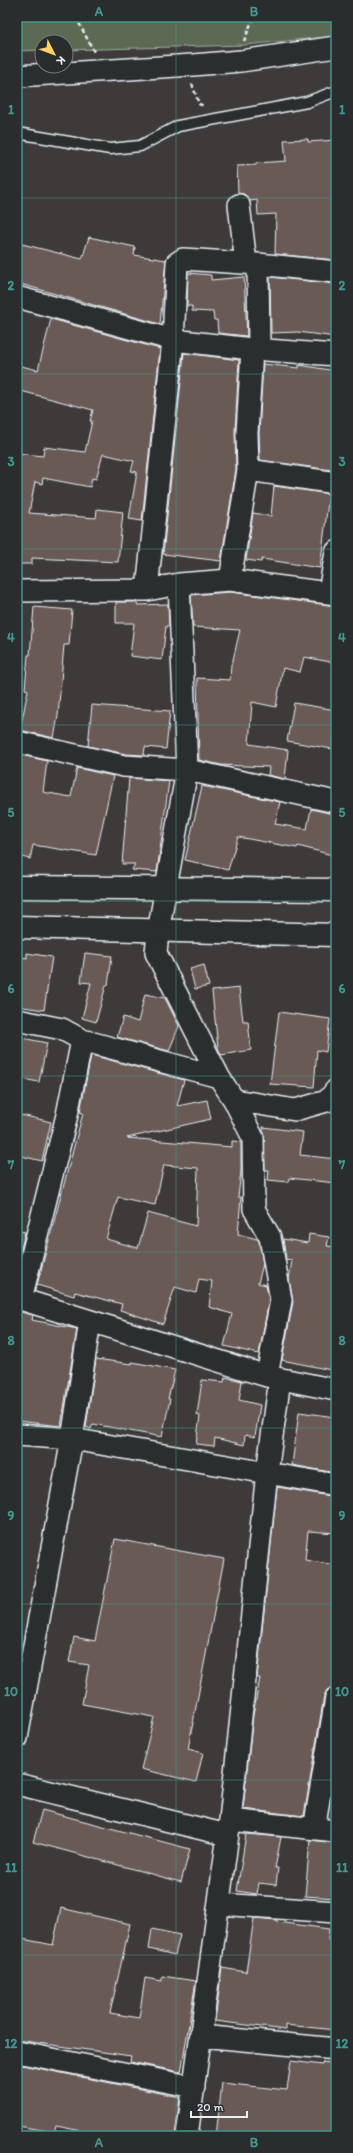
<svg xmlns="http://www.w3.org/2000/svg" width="353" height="2153" font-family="Itim,sans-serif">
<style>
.green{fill:#5c6a52;stroke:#a2aea5}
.building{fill:#6b5a55;stroke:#e8f1f8;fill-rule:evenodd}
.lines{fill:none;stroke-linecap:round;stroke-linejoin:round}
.lane-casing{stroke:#e8f1f8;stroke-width:13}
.street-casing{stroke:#e8f1f8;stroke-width:24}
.secondary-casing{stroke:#e8f1f8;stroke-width:25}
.path{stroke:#e8f1f8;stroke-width:2.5;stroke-dasharray:4 3;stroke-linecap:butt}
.lane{stroke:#2a2d2e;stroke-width:10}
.street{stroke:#2a2d2e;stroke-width:21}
.secondary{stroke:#2a2d2e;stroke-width:22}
.grid{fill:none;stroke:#459590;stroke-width:1;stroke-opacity:0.55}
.neatline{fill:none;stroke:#459590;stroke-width:1.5}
.grid-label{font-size:13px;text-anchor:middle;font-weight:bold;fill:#459590}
</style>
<rect width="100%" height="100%" fill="#3e3a3a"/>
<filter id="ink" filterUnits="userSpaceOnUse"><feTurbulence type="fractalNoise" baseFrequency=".025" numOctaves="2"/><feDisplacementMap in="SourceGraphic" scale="8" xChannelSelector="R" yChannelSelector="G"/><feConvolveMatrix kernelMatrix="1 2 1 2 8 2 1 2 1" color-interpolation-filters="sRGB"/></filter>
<g filter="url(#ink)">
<!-- green -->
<path class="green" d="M17 17H336V36L245 45 66 50V42H42V50L17 51Z"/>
<!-- building -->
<path class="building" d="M308 139V142L336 140V260L275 254 276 214 258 215 257 200 250 201 244 194 238 193 237 166 256 165V163L286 161 284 140Z
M89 237 135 247 134 255 166 260 160 324 17 283V263L22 244 82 259Z
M188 273 211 275V280L244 277 247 336 218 333 217 320H214L213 312 192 311V306H187Z
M270 277 336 284V337L298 332 271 333Z
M51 319 160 349 142 521 129 519 137 472 131 471 134 461 103 454 96 479 92 478 90 487 43 478 42 484 35 482 29 513 96 518 97 509 123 512 118 562 32 558V564H17V453L43 456 44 447 85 452 92 421H90L93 410 17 390V365L38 370Z
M184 353 239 360 235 432 236 469 221 561 163 554Z
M263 364 299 368V365L336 371V444L332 470 260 460 259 433Z
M274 486 329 494 320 568 262 559 261 562 246 560 253 513 271 516Z
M230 592 336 606V663L304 657 300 672 283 668 276 707 252 702 249 744 288 750 285 779 268 775 269 767 221 765 199 760 197 678 230 680 231 664H232L240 630 193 627 191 595Z
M116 602H137V605L168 604 169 626H166L162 660 130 656 134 623H116Z
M34 607 72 610 69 645H64L58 716 54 738 20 730 28 690 25 689 28 655H30Z
M294 703 336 710V726L332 749 287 741Z
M92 705 170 711 166 749 145 747 144 755 126 754 88 746Z
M17 754 47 761 43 792 71 797 77 768 113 776 96 855 33 845 30 859 17 856Z
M129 778 169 781 157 872 132 870 135 864H122Z
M202 786 280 802 275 824 307 829 311 809 333 814 336 823V856L298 846 297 848 238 837 228 870 185 860Z
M27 953 52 957 44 1010 17 1006V956L27 958Z
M85 953 112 956 108 985H106L96 1022 82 1018 91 983 81 982Z
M204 965 209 986 195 989 190 969Z
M239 988 243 1021H248L251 1050 221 1055 218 1048 212 991Z
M145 994 165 998 179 1026 169 1051 117 1037 123 1017 138 1022Z
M279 1012 330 1019 326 1052 317 1050 314 1087 270 1084Z
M17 1037 47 1043 39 1082 17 1078Z
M91 1055 184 1080 177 1106 207 1100 211 1119 127 1138 232 1147V1141L241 1142V1171L238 1197H241L238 1234 257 1239 259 1241 263 1264 258 1283 266 1285 269 1300 259 1354 224 1346 232 1314 209 1307 212 1281 199 1279 196 1293 175 1287 163 1324 120 1310 122 1304 75 1292 74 1296 37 1285 83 1113 80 1112ZM164 1165 198 1168 196 1226 148 1213 138 1248 106 1239 118 1197 155 1205Z
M17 1114 51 1122 42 1161 17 1155Z
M263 1127 303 1132 300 1155 336 1159V1183L289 1178 288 1182 268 1180 269 1170H265Z
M17 1230 25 1232 17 1266Z
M309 1234 329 1237 327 1246 336 1247V1371L282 1360 293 1302 289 1279 292 1260 286 1259 283 1239 308 1243Z
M17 1311 33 1315 32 1320 77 1329 61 1426 17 1421Z
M96 1359 132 1364V1362L175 1370 168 1399H170L162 1437 93 1424 91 1429 86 1427Z
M225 1377 242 1381 239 1400 260 1405 255 1437 245 1435 244 1445 215 1438 214 1446 196 1444 200 1416 197 1415 202 1380 224 1382Z
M299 1412 336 1417V1473L292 1465Z
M277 1487 336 1497V1533L308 1531 305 1560 336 1565V1679L335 1686 327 1690 324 1696 304 1816 243 1809 253 1715 260 1678H257Z
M115 1539 224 1559 188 1749 203 1753 196 1782 141 1769 154 1717 82 1704 89 1665 69 1662 74 1637 95 1641Z
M42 1810 190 1849 181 1882 33 1842Z
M246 1834 281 1837 275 1868H278L276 1885 259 1883 257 1894 237 1891Z
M310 1840 336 1843V1898L305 1896Z
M61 1908 130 1924 110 2013 139 2018 145 1978 162 1981V1976L196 1981 181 2072 130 2062 131 2056 17 2040V1938L53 1945Z
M254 1918 277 1920V1922L329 1929 328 1940 336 1941V2030L286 2025V2030L215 2021 222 1968 246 1972Z
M152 1929 180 1935 175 1955 149 1949Z
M291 2061 322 2065 323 2062 336 2064V2136H216L222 2083 287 2090Z
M17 2064 180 2097 175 2136H87V2132L56 2126 54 2132 17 2126Z"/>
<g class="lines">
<!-- lane casing -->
<g class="lane-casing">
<path id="lane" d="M17 133 110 149 140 146 178 126 307 102 336 91"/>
</g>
<!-- street casing -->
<g class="street-casing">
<path id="street" d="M17 76 193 65 241 61 336 47
M239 205 246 263
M258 264 259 350
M17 297 173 340 252 349 336 355
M248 470 336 483
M230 580 248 470 247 433 252 349
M179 584 187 770 158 932 156 953 219 1077 234 1100 253 1138 254 1209 270 1237 281 1300 267 1376 336 1390
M147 590 173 340 177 263 183 259 258 264 336 272
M17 591 147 590 179 584 230 580 336 594
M329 592 336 552
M17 742 124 766 187 770 336 802
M17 1020 62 1029 82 1040 219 1077
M234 1100 295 1110 327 1101 336 1090
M17 1298 267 1376
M21 1299 67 1115 82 1040
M17 1435 72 1439 90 1321
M17 1738 72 1439 336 1485
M17 1784 227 1835
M230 1820 336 1831
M314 1829 336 1698
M219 1904 336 1912
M201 2036 336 2049
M17 2052 194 2087
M187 2136 230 1820 267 1472 280 1379"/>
</g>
<!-- secondary casing -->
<g class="secondary-casing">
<path id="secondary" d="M17 887 336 890
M17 927 336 935"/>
</g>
<!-- path -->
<path class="path" d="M76 17 94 52
M244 41 252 21 256 17
M192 84 199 104 204 106"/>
<!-- lane -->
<use href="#lane" class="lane"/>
<!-- street -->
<use href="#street" class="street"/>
<!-- secondary -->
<use href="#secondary" class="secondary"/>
</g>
</g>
<!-- grid -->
<path class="grid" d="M176 17V2136M17 198H336M17 374H336M17 549H336M17 725H336M17 901H336M17 1076H336M17 1252H336M17 1428H336M17 1604H336M17 1780H336M17 1955H336"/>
<!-- margin -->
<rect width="353" height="2153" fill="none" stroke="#2a2d2e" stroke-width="44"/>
<!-- north arrow -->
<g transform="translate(54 54) rotate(132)"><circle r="19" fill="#2a2d2e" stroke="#767b7f"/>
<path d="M0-3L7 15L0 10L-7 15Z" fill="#ffd166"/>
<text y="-6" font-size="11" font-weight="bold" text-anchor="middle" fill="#e8f1f8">K</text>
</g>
<!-- scale -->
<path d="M191 2111v6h56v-6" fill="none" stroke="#e8f1f8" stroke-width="2"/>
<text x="197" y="2111" font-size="12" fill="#e8f1f8" stroke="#2a2d2e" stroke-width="3" paint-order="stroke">20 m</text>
<rect x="22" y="22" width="309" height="2109" class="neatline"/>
<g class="grid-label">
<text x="99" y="16">A</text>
<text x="254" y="16">B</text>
<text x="11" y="114">1</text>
<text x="342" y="114">1</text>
<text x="11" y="290">2</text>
<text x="342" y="290">2</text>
<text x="11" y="466">3</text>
<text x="342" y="466">3</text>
<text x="11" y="642">4</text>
<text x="342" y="642">4</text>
<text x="11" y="817">5</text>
<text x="342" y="817">5</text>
<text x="11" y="993">6</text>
<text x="342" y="993">6</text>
<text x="11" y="1169">7</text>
<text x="342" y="1169">7</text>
<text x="11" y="1345">8</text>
<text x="342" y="1345">8</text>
<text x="11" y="1520">9</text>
<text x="342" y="1520">9</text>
<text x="11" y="1696">10</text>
<text x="342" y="1696">10</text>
<text x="11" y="1872">11</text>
<text x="342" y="1872">11</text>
<text x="11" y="2048">12</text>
<text x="342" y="2048">12</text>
<text x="99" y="2147">A</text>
<text x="254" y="2147">B</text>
</g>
</svg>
